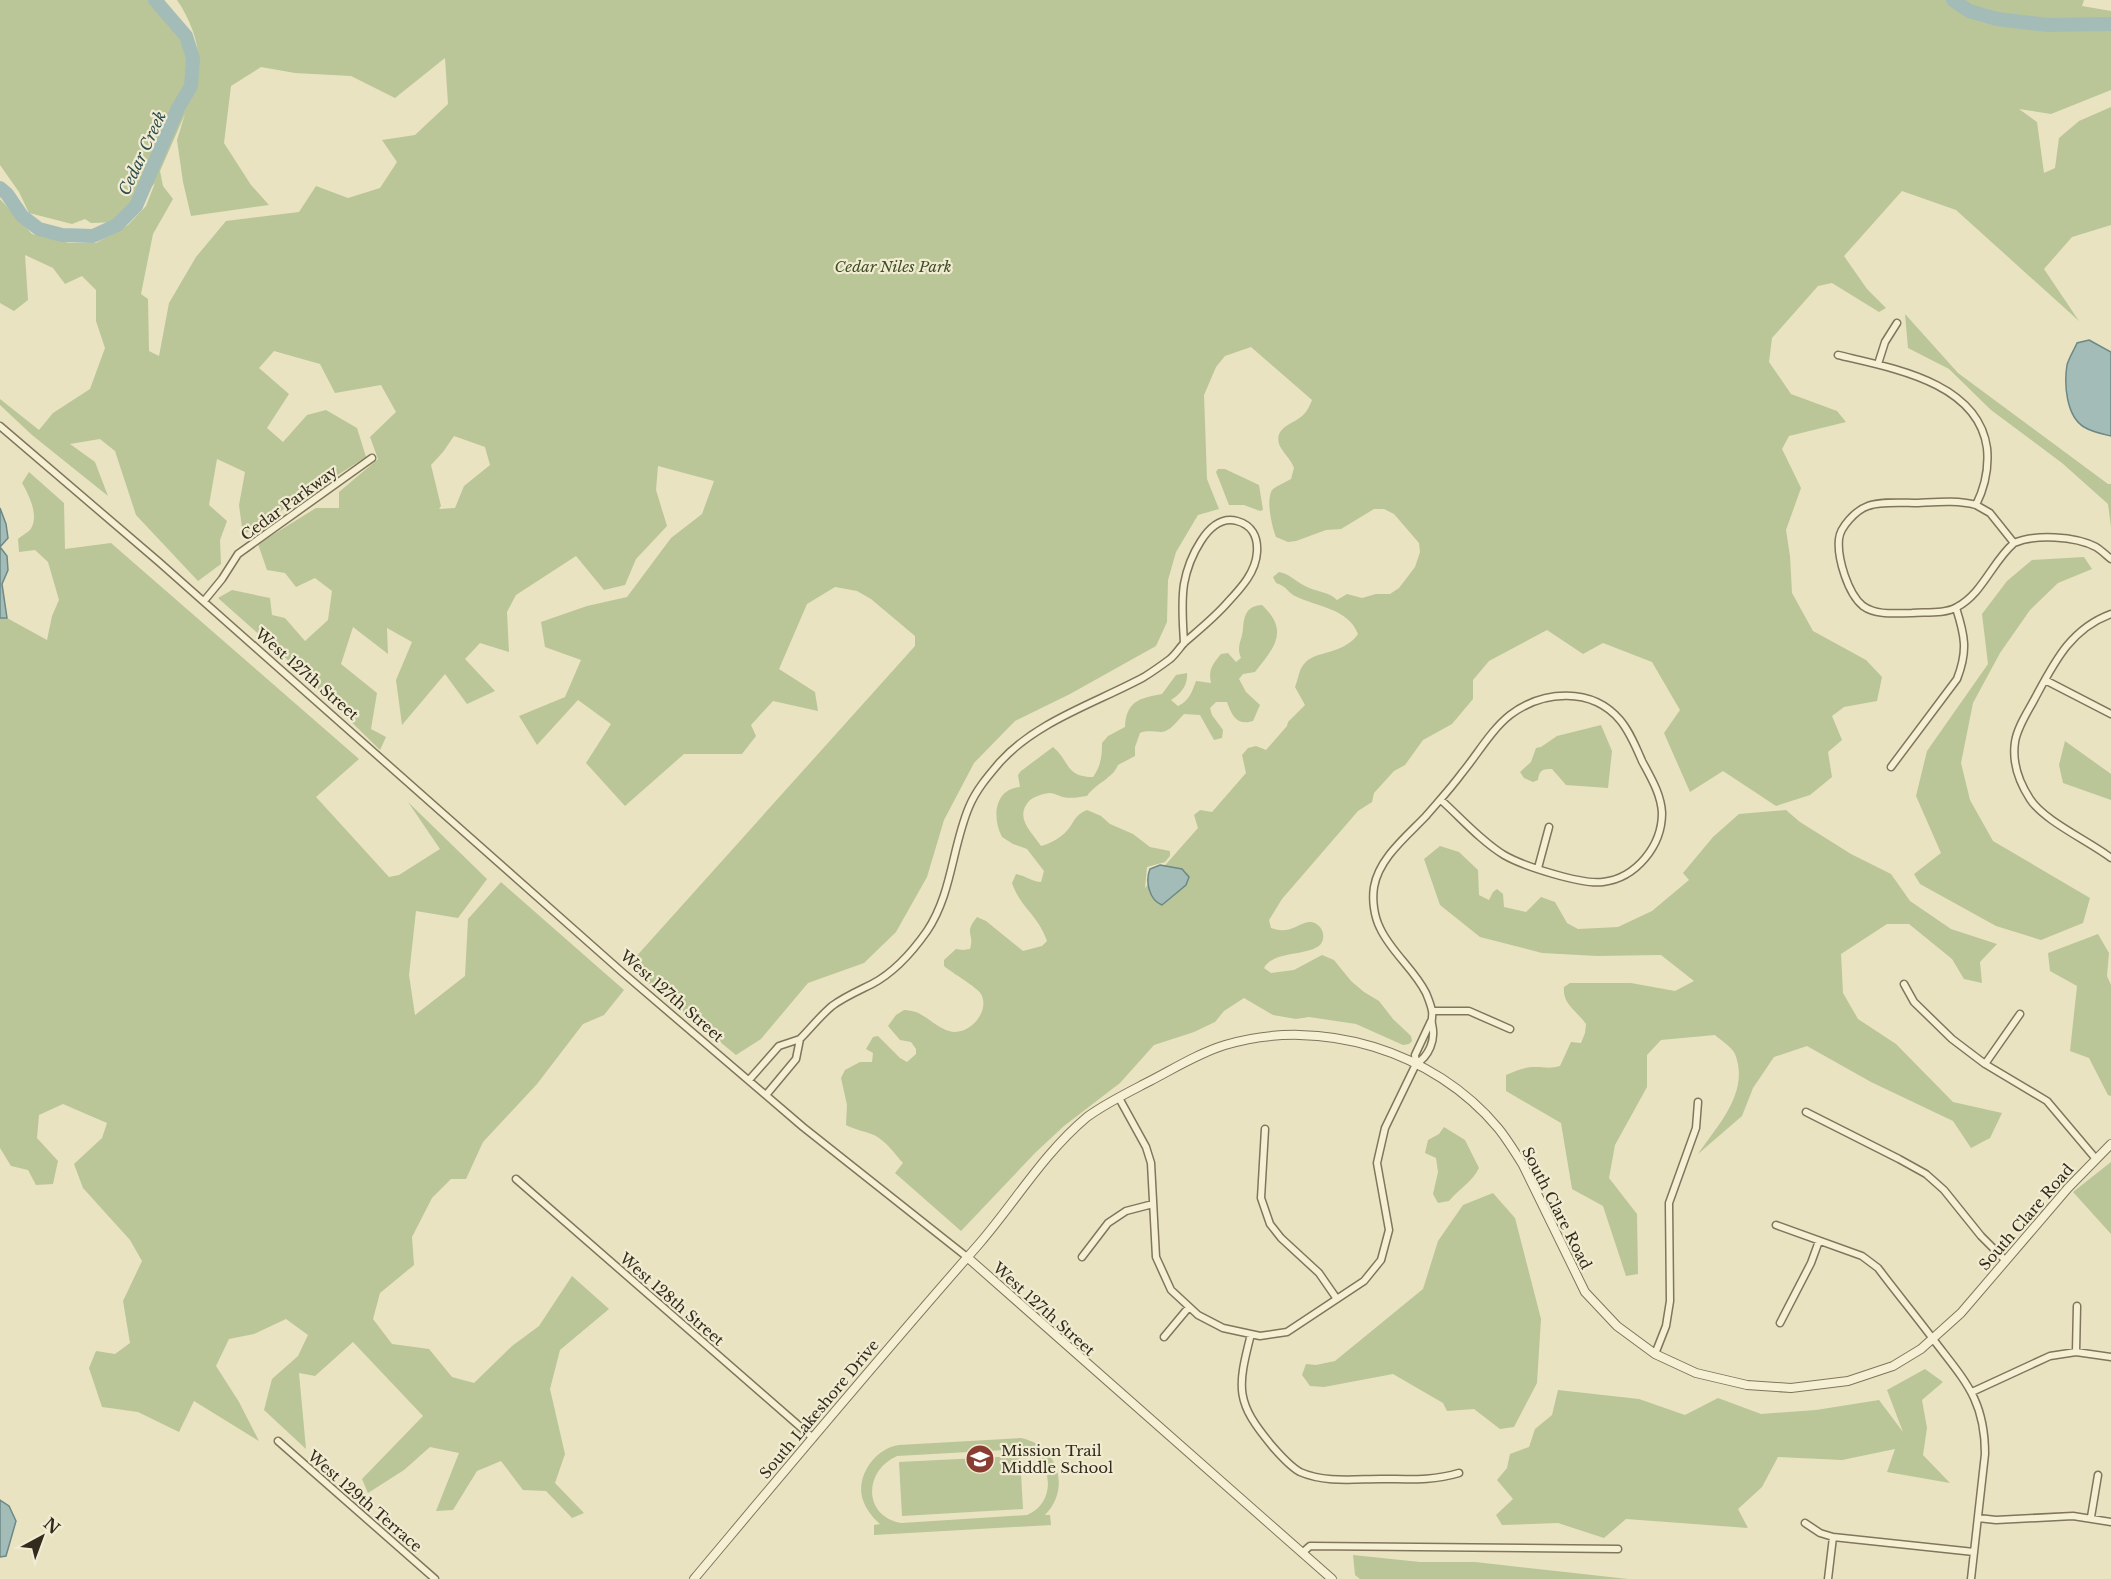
<svg xmlns="http://www.w3.org/2000/svg" width="2111" height="1579" font-family="'Libre Baskerville',serif">
<style>
.green{fill:#bac697;fill-rule:evenodd}
.water{fill:#a4bcb8;stroke:#6c8986;stroke-width:1.5}
.lines{fill:none;stroke-linecap:round;stroke-linejoin:round}
.river{stroke:#a4bcb8;stroke-width:14}
.minor-casing{stroke:#81755b;stroke-width:9}
.tertiary-casing{stroke:#81755b;stroke-width:10}
.minor{stroke:#f5f0d4;stroke-width:6}
.tertiary{stroke:#f5f0d4;stroke-width:8}
.labels{text-anchor:middle;dominant-baseline:central;stroke-width:4.5;stroke-linejoin:round;paint-order:stroke}
.park-label{font-size:15px;font-style:italic;fill:#3e4d26;stroke:#f1ecd1}
.street-label{font-size:15px;fill:#322b1e;stroke:#f1ecd1}
.poi-label{font-size:15px;fill:#322b1e;stroke:#f1ecd1;text-anchor:start}
.water-label{font-size:16px;font-style:italic;fill:#2e4e51;stroke:#f1ecd1}
</style>
<rect width="100%" height="100%" fill="#e9e3c2"/>
<!-- green -->
<path class="green" d="M0 0H149L177 30 189 65 186 73 193 95C206 63 196 28 177 0H2084L2082 6 2111 11V90L2051 114 2019 109 2037 122 2044 173 2055 168 2059 138 2079 121 2111 107V225L2072 237 2044 269 2079 321 1956 210 1902 191 1844 256 1867 289 1886 308 1879 312 1832 283 1818 286 1772 338 1769 362 1791 394 1837 411 1846 422 1789 436 1782 449 1801 488 1786 530 1790 556 1792 593 1813 631 1866 660 1882 677 1877 701 1844 707 1832 716 1842 740 1828 752 1832 777 1810 795 1776 806 1723 771 1690 792 1664 733 1680 710 1652 662 1603 643 1583 654 1547 630 1489 661 1473 680V699L1452 724 1423 740 1405 765 1394 771 1374 793 1372 802 1358 811 1282 899 1269 920 1271 928C1275 929 1280 931 1285 930 1296 930 1309 915 1319 926 1322 929 1324 934 1323 939 1320 958 1274 948 1264 968L1271 973 1294 970 1322 955 1334 960 1351 981 1364 992 1379 1001 1393 1019 1411 1036 1412 1041 1409 1044 1403 1045 1356 1024 1309 1017 1296 1019 1273 1015 1244 998 1224 1011 1215 1022 1194 1032 1154 1045 1120 1083 1064 1126 1035 1153 961 1231 895 1173 903 1163C895 1154 886 1141 874 1135 865 1131 855 1130 846 1125L847 1105 841 1078 845 1070 860 1062H872L873 1053 866 1049 873 1037 878 1036 900 1058 907 1062 916 1054V1049L911 1042 900 1040 888 1026 896 1015 904 1010C924 1010 932 1026 949 1031 968 1037 991 1012 981 994 977 987 952 973 944 966V960L956 949 963 950 970 949C975 933 963 934 977 917L986 921 1023 951 1042 946 1047 941C1039 916 1020 907 1012 883L1016 874C1026 876 1033 882 1041 882L1044 871 1027 849 1013 844 1002 837C992 818 994 789 1020 787L1018 775 1021 771 1053 747C1070 761 1065 777 1093 777 1101 766 1102 756 1102 743L1108 736 1125 727C1126 701 1140 698 1162 694L1176 675 1187 673C1188 685 1181 694 1171 700L1178 706C1189 701 1192 692 1196 681L1211 683C1208 669 1213 664 1221 654L1228 653 1236 662 1241 658C1236 646 1242 641 1243 629 1244 616 1246 606 1262 605 1290 631 1274 648 1255 672L1243 674 1239 679 1246 692 1260 705 1253 721C1237 726 1232 716 1227 702H1216L1210 708 1212 715 1223 730 1222 738 1214 740 1200 715 1184 714C1178 720 1170 732 1161 732 1153 732 1148 730 1140 733L1135 747V756L1118 765C1113 778 1095 784 1087 796 1079 797 1071 799 1063 797 1059 796 1054 793 1050 793 1044 793 1033 797 1029 801 1014 818 1032 832 1041 846 1050 844 1064 836 1070 827 1075 819 1077 814 1087 810L1101 816 1110 824 1133 834 1150 847 1170 851V856L1165 862 1147 867 1145 888 1198 828 1194 815 1200 810 1212 812 1246 773 1242 755 1248 748 1256 746 1266 750 1287 726 1288 722 1305 705 1295 687C1298 680 1299 669 1304 664 1315 650 1344 655 1358 634 1348 608 1317 607 1295 596 1287 592 1288 587 1276 583L1273 577 1279 572C1290 574 1295 581 1305 586 1316 592 1328 591 1337 600L1347 594 1362 598 1376 594H1390L1399 588 1415 567 1420 552 1419 543 1394 514 1384 509H1374L1341 529 1326 530 1296 541 1288 542 1276 537C1272 528 1265 497 1273 489 1278 485 1286 482 1291 479L1294 468C1291 459 1282 452 1279 444 1275 429 1289 425 1298 419 1305 415 1309 408 1312 400L1251 347 1225 356 1216 367 1204 395 1207 479 1219 509 1198 515 1176 552 1168 580 1167 622 1156 646 1070 694 1015 721 974 763 944 820 927 877 896 932 864 963 808 983 761 1039 736 1055 635 972 633 960 915 646V636L871 599 857 591 835 587 807 604 779 669 815 692 818 711 773 701 751 725 756 736 742 754H684L625 806 586 763 611 724 578 700 537 745 519 716 565 697 581 660 545 647 541 622 587 606 627 597 671 538 702 514 714 481 658 466 656 490 667 526 636 559 625 585 604 590 576 556 516 595 507 612 509 652 480 643 465 659 495 691 467 704 445 674 402 725 396 680 412 642 387 628 388 654 353 627 341 664 377 693 371 729 386 737 380 750 291 663 218 598 232 590 270 598 272 615 285 618 305 641 328 620 332 591 315 578 296 587 285 573 267 570 258 544 316 508H339V492L378 459 370 437 396 412 381 385 335 393 320 364 274 351 259 368 289 394 267 428 283 442 307 415 326 410 357 428 366 457 243 535 239 505 245 472 217 459 209 505 227 521 220 540 221 564 198 581 136 515 115 451 100 439 70 444 95 462 108 496 32 435 0 405V399L39 430 53 413 90 389 105 348 96 321V290L82 276 65 284 53 268 25 255 28 300 14 311 0 303V199L32 234 69 243H96L128 225 146 206 155 183 121 222 91 223 85 219 72 224 29 213 19 192 0 165ZM445 58 448 104 415 135 382 140 397 162 380 188 348 198 316 186 299 212 226 221 196 257 169 303 159 356 149 351 148 299 141 294 153 234 173 199 163 186 160 171 185 114 177 140 183 182 191 216 269 205 251 185 224 143 231 86 261 67 295 73 351 76 395 98ZM454 436 485 447 490 465 464 486 455 508 439 509 441 506 431 465 443 452Z
M1905 314 1958 373 2108 484H2111V527L2108 504 2062 463 1991 410 1949 369 1908 348Z
M1218 469H1225L1259 485 1263 510 1260 511 1244 505H1229L1216 472Z
M29 472 64 503 65 549 111 543 359 759 316 797 389 877 399 875 440 849 408 802 487 879 458 918 416 911 409 975 415 1015 465 976 468 919 501 882 624 990 604 1015 583 1024 537 1084 483 1142 466 1179H451L432 1198 412 1237 414 1265 380 1293 373 1319 392 1344 429 1349 452 1377 474 1383 512 1346 539 1326 572 1276 609 1309 560 1350 550 1389 565 1454 555 1483 584 1513 572 1518 546 1491 523 1490 501 1461 477 1471 453 1510 436 1511 459 1453 430 1447 404 1470 368 1493 362 1479 423 1416 353 1342 315 1376 299 1373 306 1449 264 1410 272 1379 298 1356 308 1335 286 1319 254 1334 229 1339 216 1366 239 1402 259 1441 194 1401 179 1432 138 1412 102 1407 89 1368 96 1351 115 1354 130 1343 123 1301 142 1261 130 1240 83 1188 74 1164 102 1138 107 1123 63 1104 39 1115 37 1138 58 1161 53 1184 36 1185 28 1170 11 1166 0 1148V618H7L47 640 52 616 59 600 48 562 35 550 19 552 18 539C21 536 27 533 30 530 40 517 29 495 22 483Z
M2084 557 2092 569 2058 583 2030 610 2000 653 1973 703 1961 763 1970 800 1993 841 2090 898 2083 923 2041 940 1996 926 1920 884 1914 874 1941 853 1916 796 1927 751 1988 664 1982 614 2007 581 2032 560Z
M1601 725 1612 751 1608 788 1566 785 1552 769C1543 769 1539 770 1538 780L1533 782 1524 778 1520 772 1531 762 1536 748 1541 747 1557 736Z
M2065 741 2111 774V800L2063 783 2059 765Z
M1786 810 1800 822 1851 854 1891 874 1910 901 1951 929 1997 944 1980 962 1982 983 1964 979 1952 959 1909 924H1887L1841 954 1843 993 1858 1019 1896 1044 1953 1102 2002 1113 1990 1138 1971 1148 1953 1121 1871 1082 1807 1046 1774 1057 1753 1088 1742 1116 1698 1154C1718 1125 1750 1092 1735 1054 1732 1047 1720 1040 1715 1035L1661 1040 1647 1055V1087L1615 1145 1609 1178 1637 1214 1638 1274 1626 1276 1603 1206 1572 1189 1561 1123 1506 1091V1075C1515 1071 1524 1067 1535 1067 1545 1067 1550 1069 1560 1066L1571 1042 1581 1043 1585 1033 1586 1024C1577 1011 1562 1004 1564 987L1570 983H1631L1675 991 1694 981 1661 955 1597 956 1542 953 1480 937 1440 905 1424 859 1440 846 1459 852 1478 870 1479 895 1489 900 1493 892 1497 889 1503 894 1504 907 1526 912 1541 897 1555 902 1567 923 1578 929 1618 927 1652 911 1689 880 1683 873 1713 837 1739 814Z
M2098 934 2109 953 2107 976 2111 985V1096L2108 1095 2089 1058 2070 1051 2077 986 2050 971 2048 953Z
M1444 1127 1465 1140 1479 1168C1472 1182 1459 1189 1449 1201L1438 1203 1433 1194 1438 1172 1436 1158 1425 1153 1428 1140 1439 1134Z
M2111 1162V1234L2073 1192Z
M1493 1193 1515 1218 1541 1319 1537 1383 1514 1427 1500 1429 1474 1409 1447 1411 1443 1403 1393 1374 1324 1387 1310 1386 1302 1375 1306 1364 1316 1365 1335 1361 1423 1289 1438 1241 1463 1205Z
M1925 1369 1943 1382 1922 1400 1927 1428 1923 1455 1950 1483 1887 1472 1895 1449 1842 1460 1778 1457 1762 1487 1738 1509 1748 1528 1626 1519 1604 1538 1558 1523 1502 1525 1496 1515 1513 1499 1497 1480 1507 1468 1510 1454 1529 1447 1535 1429 1552 1415 1558 1390 1639 1399 1685 1415 1718 1398 1761 1414 1816 1410 1879 1400 1903 1432 1887 1390Z
M1021 1438C1057 1445 1072 1488 1045 1515H1050L1051 1525 874 1535V1525L880 1524C872 1517 865 1508 862 1497 857 1474 876 1448 899 1445ZM1023 1449C1054 1459 1057 1503 1027 1515L902 1523C863 1517 863 1471 897 1456Z
M1020 1456 1023 1509 902 1516 899 1462Z
M1353 1555 1420 1562H1475L1628 1579H1360L1355 1575Z"/>
<!-- water -->
<path class="water" d="M2089 340 2111 352V436C2102 434 2092 432 2084 427 2066 416 2064 384 2067 365 2069 358 2074 350 2077 343Z
M0 508 6 524 8 538 0 547 7 556 8 570 2 584 7 618H0Z
M1160 865 1182 869 1189 877 1186 885 1162 905C1149 900 1145 881 1150 869Z
M0 1500 9 1506 16 1521 6 1556 0 1557Z"/>
<g class="lines">
<!-- river -->
<path class="river" d="M1953 0 1969 11 1997 19 2048 25 2111 24
M0 188 7 194 22 216 39 229 62 235 93 236 117 225 136 206 178 108 191 86 193 58 186 36 155 0"/>
<!-- minor casing -->
<g class="minor-casing">
<path id="minor" d="M1838 355C1892 368 1978 382 1987 448 1989 468 1985 487 1976 505L1990 513 2014 543C2035 534 2075 536 2096 547 2101 550 2106 555 2111 559
M1878 364 1885 342 1897 323
M0 426 159 562 622 972 803 1127 967 1257
M1976 505C1957 500 1938 502 1918 503 1904 503 1880 501 1868 506 1856 510 1840 527 1839 539 1837 558 1848 594 1863 606 1877 616 1897 613 1912 613 1926 612 1945 614 1957 607 1983 593 1992 562 2014 543
M204 601 222 579 238 554 372 458
M2111 614C2070 629 2054 663 2034 700 2027 713 2017 728 2015 742 2012 762 2019 782 2030 799 2044 821 2089 841 2111 858
M2045 680 2111 714
M1891 767 1957 679C1968 651 1965 636 1956 608
M1538 868 1549 827
M1904 984 1914 1002 1952 1039 1985 1064 2047 1101 2096 1159
M1433 1011H1469L1510 1029
M800 1039C811 1028 820 1016 832 1006 844 997 858 991 872 984 893 973 913 951 927 931 952 894 952 847 969 807 976 790 988 776 1000 762 1037 721 1096 703 1144 677 1152 672 1162 665 1170 659 1176 654 1180 647 1185 642 1200 629 1215 617 1228 602 1241 588 1256 572 1257 552 1258 537 1252 525 1237 521 1207 513 1188 562 1184 584 1181 603 1183 624 1184 643
M1416 1064C1429 1056 1436 1040 1432 1024 1431 1020 1433 1015 1432 1011 1431 1005 1428 998 1426 993 1414 969 1391 952 1380 928 1374 916 1372 900 1374 887 1379 858 1407 836 1426 816 1438 802 1451 788 1462 773 1477 755 1491 730 1510 715 1543 690 1592 687 1620 720 1630 732 1636 747 1642 761 1651 778 1661 794 1662 813 1662 846 1636 878 1603 882 1582 885 1523 866 1504 855 1481 841 1461 818 1441 800
M1985 1064 2020 1014
M749 1080 779 1046 800 1039 796 1059 766 1095
M1119 1098 1146 1147 1151 1163 1156 1257 1171 1290 1198 1315 1223 1328 1260 1336 1287 1332 1364 1281 1381 1260 1389 1230 1377 1163 1385 1128 1416 1064 1415 1055 1431 1021
M1806 1112 1899 1159 1926 1174 1944 1190 1981 1236 2005 1260
M1265 1129 1261 1198 1270 1224 1281 1238 1319 1273 1337 1299
M516 1179 813 1438
M1776 1225 1862 1256 1878 1268C1896 1292 1915 1315 1933 1339 1964 1380 1985 1399 1985 1454L1971 1579
M1082 1257 1108 1223 1126 1211 1153 1204
M1780 1323 1811 1263 1819 1241
M1251 1334C1237 1389 1235 1402 1273 1447 1280 1455 1291 1467 1300 1472 1325 1483 1355 1479 1381 1479 1409 1479 1432 1481 1459 1473
M1164 1337 1189 1307
M2076 1352 2077 1306
M1655 1354 1666 1326 1670 1301 1669 1203 1696 1128 1698 1102
M1972 1392 2050 1356 2076 1352 2111 1357
M278 1441 435 1579
M2091 1517 2098 1475
M1978 1518 1996 1520 2073 1516 2111 1522
M1805 1523 1820 1533 1833 1537 1974 1552
M1302 1553 1310 1546 1618 1549
M1828 1579 1833 1537"/>
</g>
<!-- tertiary casing -->
<g class="tertiary-casing">
<path id="tertiary" d="M967 1257 1332 1579
M694 1579C788 1467 882 1354 979 1244 1016 1201 1043 1154 1087 1117 1106 1103 1129 1092 1150 1081 1175 1068 1199 1053 1225 1045 1321 1016 1434 1051 1498 1128 1507 1139 1515 1152 1523 1165L1585 1292 1617 1326 1655 1354 1696 1373 1747 1385 1791 1388 1848 1381 1893 1366 1921 1349 1961 1313 2068 1188 2111 1144"/>
</g>
<!-- minor -->
<use href="#minor" class="minor"/>
<!-- tertiary -->
<use href="#tertiary" class="tertiary"/>
</g>
<!-- icons -->
<defs>
<g id="school-disc" transform="scale(1.5)"><circle r="9.5" fill="#8a3c31" stroke="#f1ecd1"/><path d="M0-5L7-2L0 1L-7-2ZM-4 1L0 2.5L4 1V4Q0 6-4 4Z" fill="#fff"/></g>
</defs>
<g fill-rule="evenodd">
<use href="#school-disc" x="980" y="1459"/>
</g>
<g class="labels">
<!-- park labels -->
<g class="park-label">
<text x="893" y="266">Cedar Niles Park</text>
</g>
<!-- street labels -->
<g class="street-label">
<text transform="translate(289 503) rotate(-36)">Cedar Parkway</text>
<text transform="translate(307 674) rotate(41)">West 127th Street</text>
<text transform="translate(672 996) rotate(41)">West 127th Street</text>
<text transform="translate(1557 1208) rotate(63)">South Clare Road</text>
<text transform="translate(2026 1217) rotate(-49)">South Clare Road</text>
<text transform="translate(672 1299) rotate(41)">West 128th Street</text>
<text transform="translate(1044 1309) rotate(42)">West 127th Street</text>
<text transform="translate(819 1409) rotate(-50)">South Lakeshore Drive</text>
<text transform="translate(365 1501) rotate(41)">West 129th Terrace</text>
</g>
<!-- poi labels -->
<g class="poi-label">
<text x="1001" y="1450">Mission Trail<tspan x="1001" dy="17">Middle School</tspan></text>
</g>
<!-- water labels -->
<g class="water-label">
<text transform="translate(142 153) rotate(-65)">Cedar Creek</text>
</g>
</g>
<!-- north arrow -->
<g transform="translate(42 1537) rotate(41)" stroke="#f1ecd1" stroke-width="4.5" paint-order="stroke">
<path d="M0-4.5L10 22L0 15L-10 22Z" fill="#322b1e"/>
<text y="-9" font-size="16" font-weight="bold" text-anchor="middle" fill="#322b1e">N</text>
</g>
</svg>
